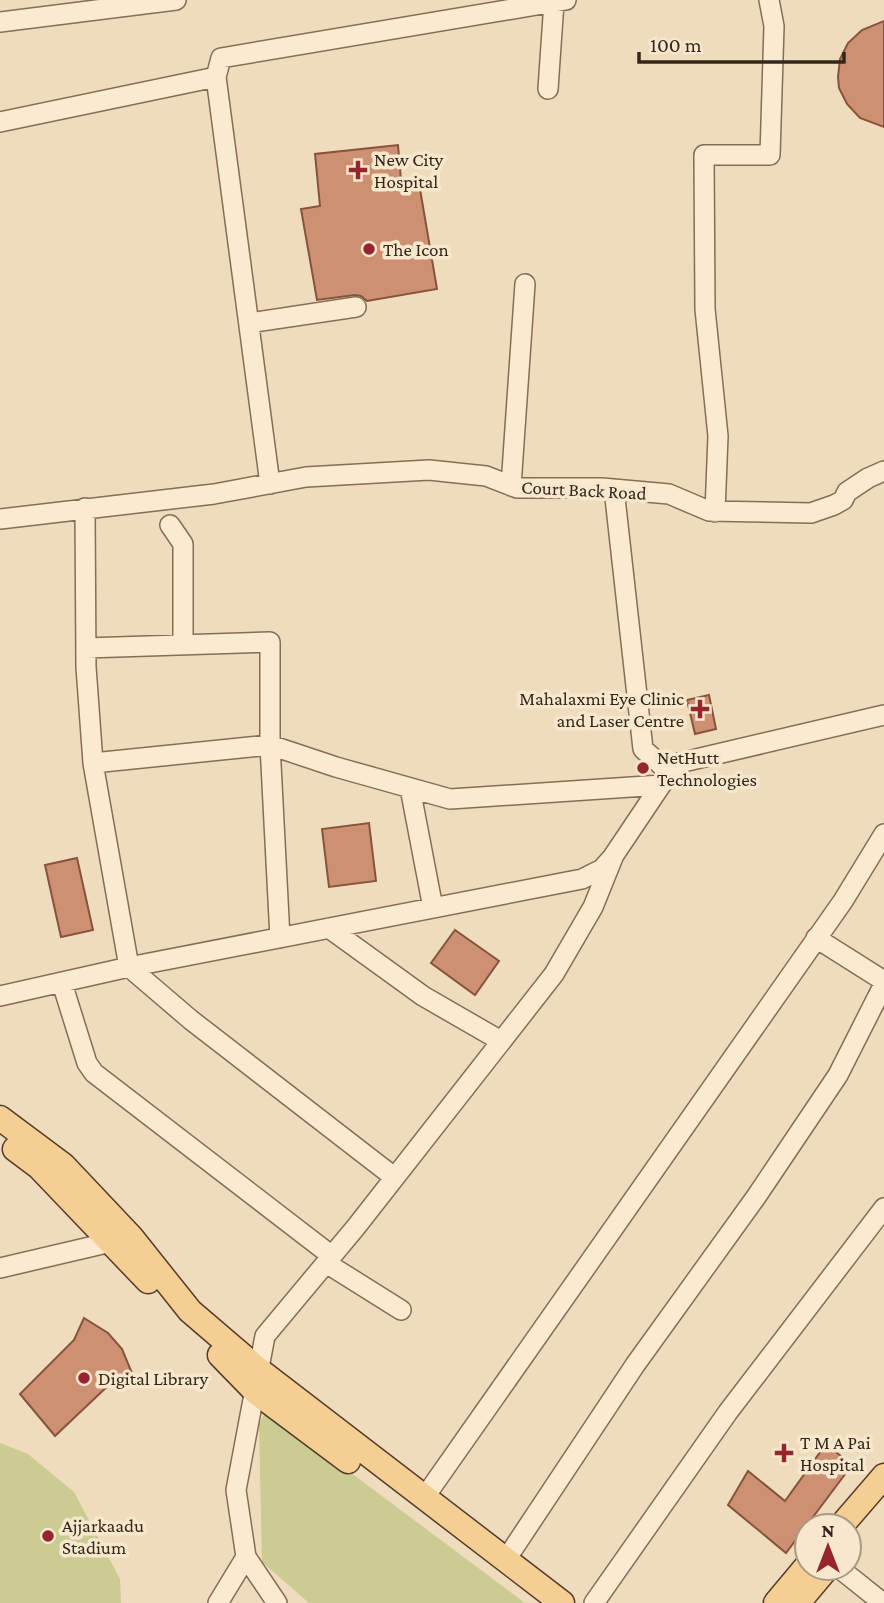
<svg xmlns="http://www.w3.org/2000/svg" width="884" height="1603" font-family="'Crimson Pro',serif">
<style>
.green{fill:#cacc91}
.building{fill:#ce9072;stroke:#86533b;stroke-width:2}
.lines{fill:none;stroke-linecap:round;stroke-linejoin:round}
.minor-casing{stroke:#876c56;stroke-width:22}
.major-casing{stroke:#543b2b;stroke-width:27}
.minor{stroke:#f9ead0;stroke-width:19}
.major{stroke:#f4ce93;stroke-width:24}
.poi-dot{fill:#97252f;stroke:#f6e7cd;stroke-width:2.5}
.labels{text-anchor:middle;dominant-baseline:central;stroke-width:7;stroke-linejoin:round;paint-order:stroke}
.poi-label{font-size:19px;fill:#35261b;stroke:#f6e7cd;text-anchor:start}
.street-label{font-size:19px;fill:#35261b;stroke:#f6e7cd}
</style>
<rect width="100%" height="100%" fill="#efdcbd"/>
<!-- green -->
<path class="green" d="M267 1410 525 1603H309L262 1562 259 1424Z
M0 1443 28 1454 74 1492 120 1579 121 1603H0Z"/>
<!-- building -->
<path class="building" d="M884 21V127L860 118 847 104 839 88 838 77 840 59 848 43 862 30Z
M398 145 402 192 420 189 437 289 367 301 361 296 355 295 317 300 301 209 320 206 315 154Z
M709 695 716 729 695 734 687 700Z
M369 823 376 881 329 887 322 829Z
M77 858 93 930 61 937 45 865Z
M455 930 499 961 475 995 431 963Z
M84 1318 108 1333 122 1349 134 1378 112 1382 55 1436 20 1394 74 1340Z
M826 1444 852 1465 786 1553 728 1505 748 1471 785 1501Z"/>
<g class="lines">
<!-- minor casing -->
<g class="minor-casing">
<path id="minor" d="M0 22 176 0
M548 89 554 2
M0 122 216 77
M249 323 356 307
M270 484 216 77 221 58 566 0
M511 486 525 284
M614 489 643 749 670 773
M85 508 86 667 93 763 129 967 191 1020 394 1177
M715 512 718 436 705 309 704 155H770L774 26 769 0
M0 519 214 494 306 477 429 470 486 476 517 488H602L669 494 709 511 811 513 834 505 843 500 847 492 868 478 884 471
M170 525 183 544V645
M86 648 270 642V745L280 938
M93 763 270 745 336 767 450 799 661 785
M410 788 433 908
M329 928 423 996 501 1041
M816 938 884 981
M62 983 87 1063 94 1073 332 1256
M0 996 129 967 582 879 602 869 612 858
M326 1263 401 1310
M0 1268 111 1242
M424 1498 843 901 884 834
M505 1561 635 1365 756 1197 838 1075 884 984
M839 1568 883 1603
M218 1603 246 1557
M277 1603 246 1557 236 1490 265 1336 356 1227 554 974 593 907 614 855 661 785 679 763 884 715
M594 1603 728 1412 884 1208"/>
</g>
<!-- major casing -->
<g class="major-casing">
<path id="major" d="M0 1118 63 1165 131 1237 190 1311 260 1371 562 1603
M15 1149 39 1167 148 1281
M220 1355 256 1392 348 1461
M841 1526 884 1476
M801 1599 827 1568
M776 1603 807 1566"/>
</g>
<!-- minor -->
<use href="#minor" class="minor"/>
<!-- major -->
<use href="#major" class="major"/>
</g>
<!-- markers -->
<g class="poi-dot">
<path d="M354.5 159.5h7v7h7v7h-7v7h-7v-7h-7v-7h7z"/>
<circle cx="369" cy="249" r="7"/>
<path d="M696.5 698.5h7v7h7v7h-7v7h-7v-7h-7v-7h7z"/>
<circle cx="643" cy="768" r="7"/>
<circle cx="84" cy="1378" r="7"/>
<path d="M780.5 1442.5h7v7h7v7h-7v7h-7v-7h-7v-7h7z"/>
<circle cx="48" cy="1536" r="7"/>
</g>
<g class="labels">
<!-- poi labels -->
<g class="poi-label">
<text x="374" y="159">New City<tspan x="374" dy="22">Hospital</tspan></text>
<text x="383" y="249">The Icon</text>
<text x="684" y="698" text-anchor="end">Mahalaxmi Eye Clinic<tspan x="684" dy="22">and Laser Centre</tspan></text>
<text x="657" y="757">NetHutt<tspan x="657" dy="22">Technologies</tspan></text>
<text x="98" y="1378">Digital Library</text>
<text x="800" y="1442">T M A Pai<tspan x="800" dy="22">Hospital</tspan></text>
<text x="62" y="1525">Ajjarkaadu<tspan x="62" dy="22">Stadium</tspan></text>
</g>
<!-- street labels -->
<g class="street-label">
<text transform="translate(584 490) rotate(3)">Court Back Road</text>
</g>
</g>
<!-- north arrow -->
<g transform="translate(828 1547)"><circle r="33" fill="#f6e7cd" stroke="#a99a86" stroke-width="2"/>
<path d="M0-5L12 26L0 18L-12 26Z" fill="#97252f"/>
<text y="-10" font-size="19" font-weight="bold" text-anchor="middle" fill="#35261b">N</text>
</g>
<!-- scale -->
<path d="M639 52v10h205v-10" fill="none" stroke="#35261b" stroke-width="3.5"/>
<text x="650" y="52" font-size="21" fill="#35261b" stroke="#f6e7cd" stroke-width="5" paint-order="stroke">100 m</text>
</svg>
